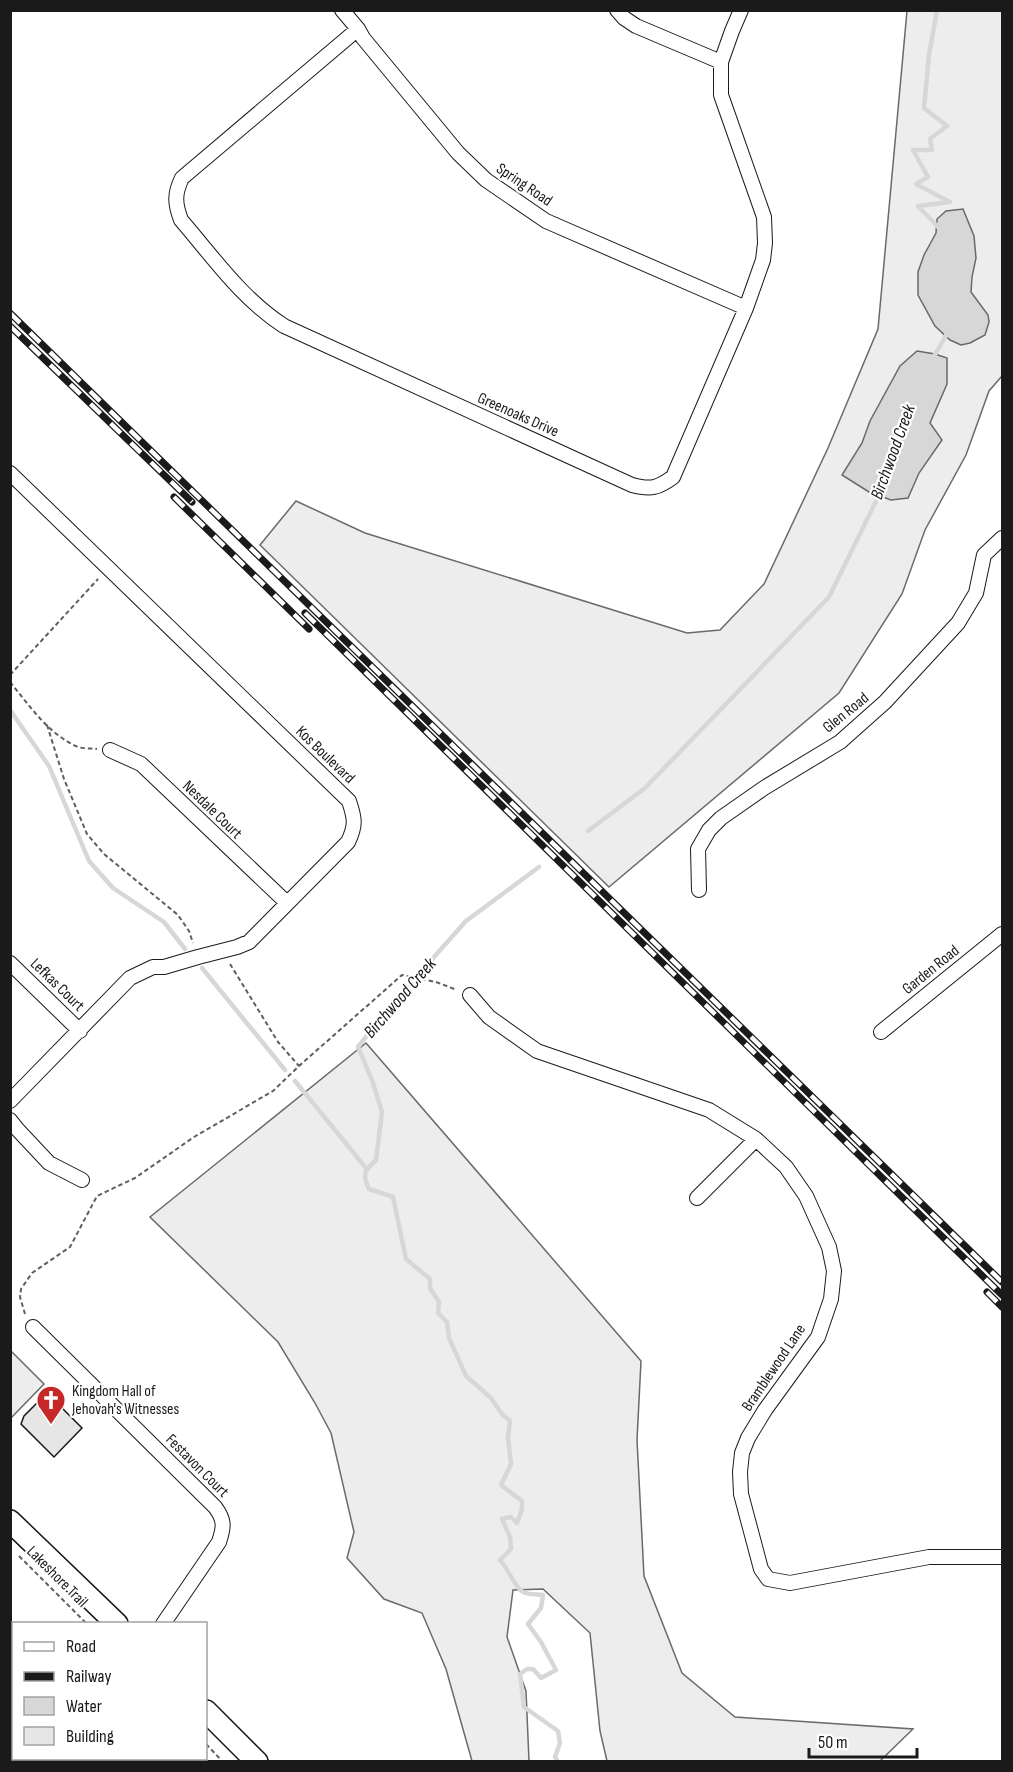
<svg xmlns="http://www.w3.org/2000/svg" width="1013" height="1772" font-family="'Sofia Sans Condensed',sans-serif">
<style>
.built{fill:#ededed;stroke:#6a6a6a;stroke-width:1.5}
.water{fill:#d7d7d7;stroke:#6a6a6a;stroke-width:1.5}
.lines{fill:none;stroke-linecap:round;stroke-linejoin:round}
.stream{stroke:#d7d7d7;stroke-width:4.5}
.building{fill:#e6e6e6;stroke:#1a1a1a;stroke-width:1.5}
.street-casing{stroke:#1a1a1a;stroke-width:16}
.primary-casing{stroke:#1a1a1a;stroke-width:24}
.path{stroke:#5f5f5f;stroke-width:2;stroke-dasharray:4.5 3;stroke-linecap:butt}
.street{stroke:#fff;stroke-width:14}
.primary{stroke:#fff;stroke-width:21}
.rail-casing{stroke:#1a1a1a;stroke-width:7}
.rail{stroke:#fff;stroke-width:4.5;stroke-dasharray:14;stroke-linecap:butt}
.labels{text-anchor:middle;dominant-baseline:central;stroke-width:4.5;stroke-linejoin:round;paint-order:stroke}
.street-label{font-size:16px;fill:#1a1a1a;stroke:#fff}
.poi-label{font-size:16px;fill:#1a1a1a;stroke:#fff;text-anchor:start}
.water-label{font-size:18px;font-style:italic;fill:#1a1a1a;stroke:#fff}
</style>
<rect width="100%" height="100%" fill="#fff"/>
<!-- built -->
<path class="built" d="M907 11H1002V376L989 391 966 455 925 530 902 594 839 693 609 887 260 545 296 501 365 533 687 633 720 630 764 584 828 448 878 329Z
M366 1043 641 1361 637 1440 644 1576 682 1673 735 1717 913 1729 880 1761H607L600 1731 590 1633 543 1589 513 1590 507 1637 526 1691 529 1761H472L446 1669 422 1613 384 1599 347 1558 354 1532 331 1433 315 1403 278 1342 150 1217Z
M10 1350 44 1384 11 1418H10Z"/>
<!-- water -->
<path class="water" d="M963 209 974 236 976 258 972 277 971 292 988 315 989 322 985 335 970 343 961 345 950 340 935 326 918 295V272L924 255 936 233 937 219 946 211Z
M917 351 935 354 947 358V384L930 423 942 440 919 473 908 498 891 500 869 492 842 475 862 443 870 421 900 366Z"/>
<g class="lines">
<!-- stream -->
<path class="stream" d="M937 10 929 55 924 108 947 126 930 139 932 150H913L928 177 916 184 950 202 918 206 939 228
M933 358 948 332
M10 710 49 766 89 861 113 888 164 922 185 949
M588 831 645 788 829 597 881 491
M539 867 466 921 386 1011 358 1047 372 1080 382 1112 376 1160C364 1171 362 1174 369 1189L393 1197 406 1259 430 1279V1288L439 1302 438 1313 447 1322 449 1338 466 1376 491 1398 502 1414 510 1421 508 1437 511 1464 501 1485 522 1501V1509L517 1523 511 1517 502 1519 510 1537 511 1549 500 1560C508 1568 515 1588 523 1592 529 1595 538 1594 543 1595L541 1608 528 1624 541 1642 556 1670 541 1678 533 1669H527L520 1674 524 1707 558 1731 560 1743 555 1757 558 1762
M202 968 285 1070
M295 1081 366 1168"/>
</g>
<!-- building -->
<path class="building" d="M47 1393 82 1428 54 1457 21 1424 24 1416Z"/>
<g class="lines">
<!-- street casing -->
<g class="street-casing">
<path id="street" d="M342 10 358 29 363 38 458 153 486 180 546 221 746 308
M617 10 624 18 636 26 721 62
M358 29 182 178C174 194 175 204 181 220 213 257 242 299 284 326L632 485C651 490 658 488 673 477L746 308 763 260 765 243 764 217 721 95V62L732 31 741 10
M10 473 349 801C355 819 356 825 348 842L249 942 237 947 198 957 164 967H153L130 978 10 1101
M110 750 141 764 286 902
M699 890 698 849 709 830 721 818 764 788 840 742 885 702 958 623 976 593 984 555 1002 538
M10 963 80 1031
M470 995 489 1017 537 1051 709 1110 756 1139 786 1167 806 1196 829 1247 834 1271 831 1299 818 1337 765 1410 748 1438 742 1453 740 1472 741 1494 761 1569 768 1579 790 1583 929 1557H1002
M881 1032 1002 934
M10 1120 18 1130 49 1163 82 1180
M697 1198 756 1139
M33 1327 215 1507C225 1520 224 1527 219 1542L163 1624
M10 1694 14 1692"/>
</g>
<!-- primary casing -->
<g class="primary-casing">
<path id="primary" d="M10 1521 117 1624
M206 1711 257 1762"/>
</g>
<!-- path -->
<path class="path" d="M10 675 98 579
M10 682C30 706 48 734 78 747 84 749 91 748 97 749
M47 725 64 779 87 834 104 854 178 915 189 931 193 943
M230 964 278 1042 299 1066
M25 1314 20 1297 21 1289 32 1273 70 1247 97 1196 135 1178 194 1137 273 1091 299 1066 402 975 436 982 457 990
M19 1556 87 1624
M206 1744 223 1762"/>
<!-- street -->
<use href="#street" class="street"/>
<!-- primary -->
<use href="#primary" class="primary"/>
<!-- rail casing -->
<g class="rail-casing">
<path id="rail" d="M10 313 1002 1282
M10 326 192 502
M174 497 309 629
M305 613 1002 1295
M987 1292 1002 1307"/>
</g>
<!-- rail -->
<use href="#rail" class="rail"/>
</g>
<!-- icons -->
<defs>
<g id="church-pin" transform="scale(1.5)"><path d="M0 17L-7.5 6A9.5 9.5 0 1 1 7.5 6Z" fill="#c62828" stroke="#fff"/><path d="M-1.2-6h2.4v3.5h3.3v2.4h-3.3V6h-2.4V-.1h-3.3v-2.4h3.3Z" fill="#fff"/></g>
</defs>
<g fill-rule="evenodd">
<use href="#church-pin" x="51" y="1400"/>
</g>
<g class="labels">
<!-- street labels -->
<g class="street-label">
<text transform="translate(524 185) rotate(34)">Spring Road</text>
<text transform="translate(518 415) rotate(24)">Greenoaks Drive</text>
<text transform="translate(846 713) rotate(-39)">Glen Road</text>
<text transform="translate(325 755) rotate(44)">Kos Boulevard</text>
<text transform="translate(212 810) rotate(44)">Nesdale Court</text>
<text transform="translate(931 970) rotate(-39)">Garden Road</text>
<text transform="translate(57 985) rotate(44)">Lefkas Court</text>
<text transform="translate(774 1368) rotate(-56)">Bramblewood Lane</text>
<text transform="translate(197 1466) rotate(45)">Festavon Court</text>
<text transform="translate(57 1577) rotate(45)">Lakeshore Trail</text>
</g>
<!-- poi labels -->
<g class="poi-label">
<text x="72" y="1391">Kingdom Hall of<tspan x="72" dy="18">Jehovah's Witnesses</tspan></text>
</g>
<!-- water labels -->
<g class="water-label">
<text transform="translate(893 452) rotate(-70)">Birchwood Creek</text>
<text transform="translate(400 998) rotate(-49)">Birchwood Creek</text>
</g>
</g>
<!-- border -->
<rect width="1013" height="1772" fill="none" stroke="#1a1a1a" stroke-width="24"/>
<!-- legend -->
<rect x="12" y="1622" width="195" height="138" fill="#ffffff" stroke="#a3a3a3" stroke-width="1.5"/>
<rect x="24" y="1642" width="30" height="9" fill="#ffffff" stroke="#a3a3a3" stroke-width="1.5"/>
<text x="66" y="1652" font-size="18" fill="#1a1a1a">Road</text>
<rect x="24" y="1672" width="30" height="9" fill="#1a1a1a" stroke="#a3a3a3" stroke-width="1.5"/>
<text x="66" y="1682" font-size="18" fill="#1a1a1a">Railway</text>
<rect x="24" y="1697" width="30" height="18" fill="#d7d7d7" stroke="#a3a3a3" stroke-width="1.5"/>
<text x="66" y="1712" font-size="18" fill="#1a1a1a">Water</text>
<rect x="24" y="1727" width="30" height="18" fill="#e6e6e6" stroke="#a3a3a3" stroke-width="1.5"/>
<text x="66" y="1742" font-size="18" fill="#1a1a1a">Building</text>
<!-- scale -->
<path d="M809 1748v9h108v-9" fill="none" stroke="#1a1a1a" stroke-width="3"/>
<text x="818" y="1748" font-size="18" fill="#1a1a1a" stroke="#ffffff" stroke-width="4.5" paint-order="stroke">50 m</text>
</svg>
